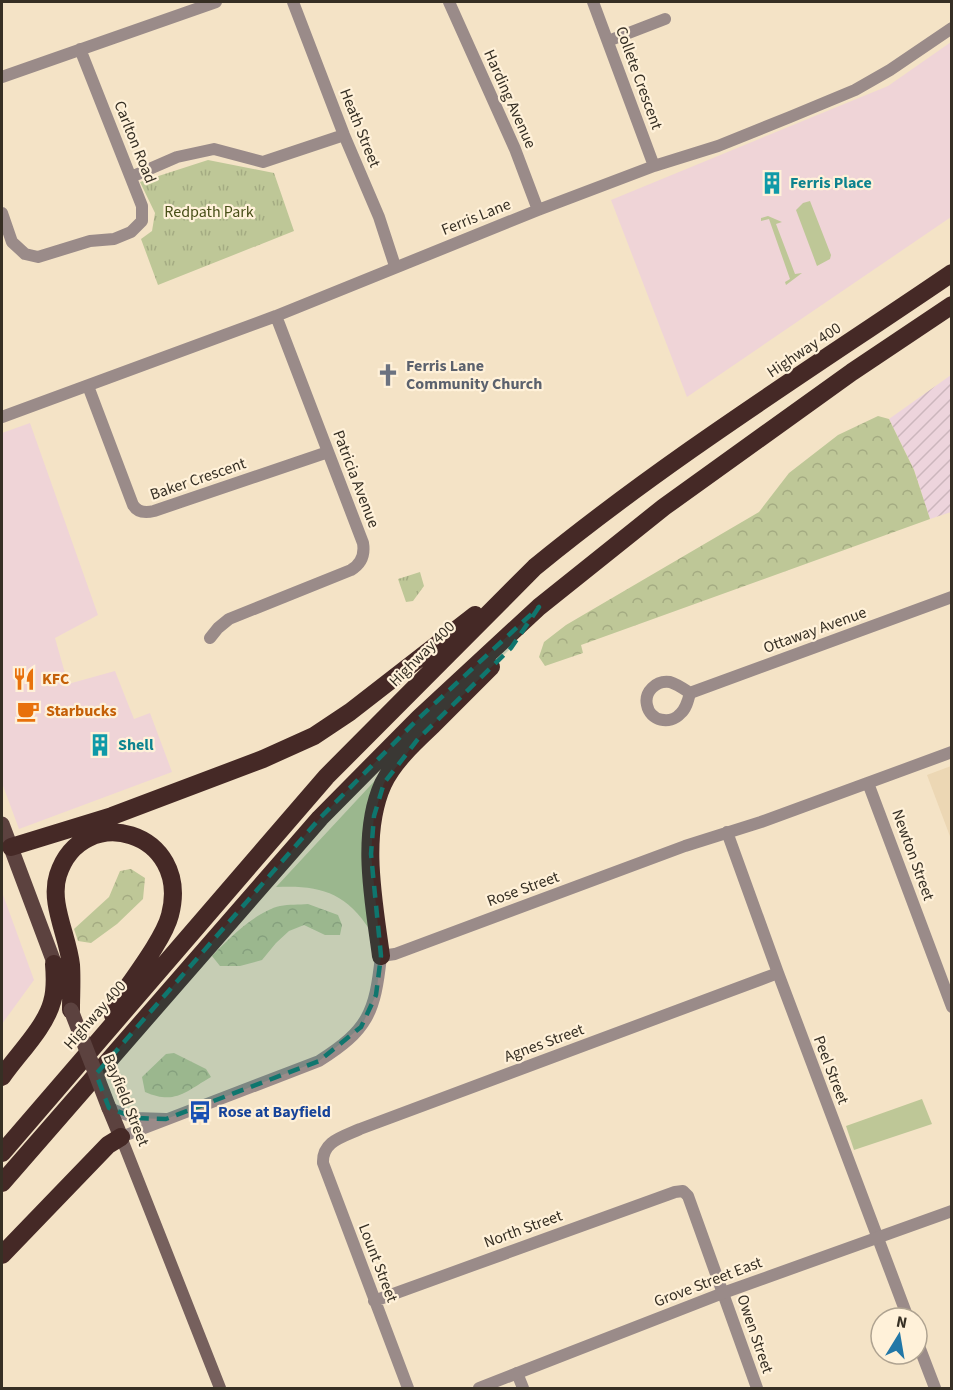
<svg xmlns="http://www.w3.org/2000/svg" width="953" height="1390" font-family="'Source Sans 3',sans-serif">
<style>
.commercial{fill:#efd4d7}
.industrial{fill:url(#industrial-furrows)}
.built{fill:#ecd7b4}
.green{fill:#bec797}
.forest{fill:url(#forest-crowns)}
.park{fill:url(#park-tufts)}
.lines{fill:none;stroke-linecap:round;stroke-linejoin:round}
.minor{stroke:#9a8b89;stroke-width:12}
.tertiary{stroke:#9a8b89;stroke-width:12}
.secondary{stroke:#76605d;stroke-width:12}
.primary{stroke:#5c423f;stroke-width:15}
.motorway{stroke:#452926;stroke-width:18}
.primary-bridge{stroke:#5c423f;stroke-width:15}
.marked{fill:#0f766e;fill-opacity:0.2;stroke:#0f766e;stroke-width:4.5;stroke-dasharray:12 8;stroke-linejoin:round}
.labels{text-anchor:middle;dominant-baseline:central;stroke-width:4.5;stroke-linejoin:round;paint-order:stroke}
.street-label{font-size:16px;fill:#362f24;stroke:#fff1d9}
.culture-label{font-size:16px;font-weight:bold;fill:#0d838f;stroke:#fff1d9;text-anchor:start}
.park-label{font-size:16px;fill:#484f18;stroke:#fff1d9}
.worship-label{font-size:16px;font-weight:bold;fill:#5b616d;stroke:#fff1d9;text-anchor:start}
.food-label{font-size:16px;font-weight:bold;fill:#c56008;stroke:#fff1d9;text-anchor:start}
.transit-label{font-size:16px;font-weight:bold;fill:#164399;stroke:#fff1d9;text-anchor:start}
</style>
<defs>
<pattern id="industrial-furrows" width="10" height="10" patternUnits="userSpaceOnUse" patternTransform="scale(1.5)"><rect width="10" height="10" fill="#edd4dc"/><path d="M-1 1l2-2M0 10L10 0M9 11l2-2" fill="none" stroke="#ccb6bd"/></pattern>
<pattern id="forest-crowns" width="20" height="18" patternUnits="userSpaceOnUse" patternTransform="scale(1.5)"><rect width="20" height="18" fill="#bec797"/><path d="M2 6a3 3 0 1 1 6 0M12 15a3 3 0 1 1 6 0" fill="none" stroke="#a4ab82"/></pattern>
<pattern id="park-tufts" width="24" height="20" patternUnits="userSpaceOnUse" patternTransform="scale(1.5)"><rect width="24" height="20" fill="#bec797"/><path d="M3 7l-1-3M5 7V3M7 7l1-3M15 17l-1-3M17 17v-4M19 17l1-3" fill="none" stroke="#a4ab82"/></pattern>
</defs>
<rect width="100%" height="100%" fill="#f4e3c6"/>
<!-- commercial -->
<path class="commercial" d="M951 42V217L687 397 611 200 888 86Z
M30 423 98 615 55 638 68 684 115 671 134 719 150 713 172 772 19 829 2 783V433Z
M2 892 34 980 2 1024Z"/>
<!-- industrial -->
<path class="industrial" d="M951 375V512L930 519 914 470 889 419Z"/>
<!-- built -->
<path class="built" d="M951 766H952L951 839 927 775Z"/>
<!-- green -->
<path class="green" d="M810 201 831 255 830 259 817 266 796 210 803 203Z
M768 216 782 222 776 224 795 274 802 273 786 285 785 282 790 279 769 219 761 221V218Z
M382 773 370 930C345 892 320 885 276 887Z
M922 1099 932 1124 854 1150 846 1126Z"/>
<!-- forest -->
<path class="forest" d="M878 416 889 419 914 470 930 519 581 645 583 653 545 666 539 657 544 642 566 625 759 512 789 473 838 435Z
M131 869 145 878 143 899 117 924 91 943 78 941 74 929 109 897 120 871Z
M308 904 338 915 342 925 340 935H325L304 925 289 931 276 943 262 960 240 966H220L212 956C228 939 257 911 280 906 289 904 299 905 308 904Z
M174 1053 206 1069 211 1077C185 1092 175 1105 145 1092L142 1077 166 1054Z"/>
<!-- park -->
<path class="park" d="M208 160 274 173 294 231 158 285 141 239 152 231 155 213 140 182Z
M420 572 424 586 413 601 406 602 398 579Z"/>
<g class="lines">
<!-- minor -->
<path class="minor" d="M293 2 344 135 379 217 395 266
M449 2 515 149 538 210
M593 2 654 166
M608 41 665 19
M2 77 216 2
M131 177 177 157 214 149 263 162 344 135
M2 213 12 242 25 254 38 257 90 241 114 239 131 232 142 221V206L80 49
M88 386 133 505C138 513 146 513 154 511L328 452
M2 417 276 316 538 210 654 166 718 146 790 117 855 90 890 70 952 28
M210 638 218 628 229 619 351 570C361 564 365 555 363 543L276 316
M690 693C684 689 677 684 670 682 656 680 644 692 647 705 650 721 670 725 680 714 686 709 688 701 690 693L952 597
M868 783 952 1007
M727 832 778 973 908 1318
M381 956 395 954 685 846 761 822 952 752
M109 1108 135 1118 166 1119
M374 1301 675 1192 683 1191 688 1196 757 1388
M917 1341 935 1388
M517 1373 523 1388
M408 1388 323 1163C322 1141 343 1137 360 1129L778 973"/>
<!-- tertiary -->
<path class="tertiary" d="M121 1137 319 1061C368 1030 375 1013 381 956
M479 1388 723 1293 952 1211"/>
<!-- secondary -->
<path class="secondary" d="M121 1137 220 1388"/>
<!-- primary -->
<path class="primary" d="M2 824 58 973
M109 1108 121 1137"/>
<!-- motorway -->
<path class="motorway" d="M11 847 112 816 263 759 314 736 350 712 475 615
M381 956C374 903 360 835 383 784 394 761 415 742 433 725 453 705 472 686 491 667
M71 1010C71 995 72 979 71 965 68 936 49 903 58 875 82 800 192 831 170 915 164 939 131 981 116 1004L113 1015
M2 1077C17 1055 45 1028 52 1002 56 989 55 976 54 964
M2 1153 326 777 535 567C667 459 811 369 952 273
M2 1183 320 818 419 718 539 607 664 507 852 372 952 305
M2 1255 108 1145 121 1137"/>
<!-- primary-bridge -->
<path class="primary-bridge" d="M71 1010 109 1108"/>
</g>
<!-- marked area -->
<path class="marked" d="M539 607 511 648 418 739 384 783 374 816 371 854 381 956 376 995 361 1027 319 1061 166 1119 135 1118 109 1108 96 1074 320 818 419 718Z"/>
<!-- icons -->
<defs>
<g id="building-bare" transform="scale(1.8)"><path d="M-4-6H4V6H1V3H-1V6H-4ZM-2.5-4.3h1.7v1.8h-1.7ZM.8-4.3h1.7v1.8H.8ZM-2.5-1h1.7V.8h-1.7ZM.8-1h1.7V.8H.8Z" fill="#0f9aa8" stroke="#fff1d9" stroke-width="2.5" paint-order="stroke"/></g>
<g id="church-bare" transform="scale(1.8)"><path d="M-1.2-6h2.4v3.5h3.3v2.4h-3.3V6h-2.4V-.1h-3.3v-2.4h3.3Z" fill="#6b7280" stroke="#fff1d9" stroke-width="2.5" paint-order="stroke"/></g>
<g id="restaurant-bare" transform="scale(1.8)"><path d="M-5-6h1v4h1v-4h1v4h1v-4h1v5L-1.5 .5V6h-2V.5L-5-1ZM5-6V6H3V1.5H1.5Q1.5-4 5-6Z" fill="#e8710a" stroke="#fff1d9" stroke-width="2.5" paint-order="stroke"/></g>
<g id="cafe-bare" transform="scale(1.8)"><path d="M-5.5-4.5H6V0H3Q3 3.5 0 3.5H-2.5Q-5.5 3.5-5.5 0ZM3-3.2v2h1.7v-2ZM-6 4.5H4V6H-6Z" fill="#e8710a" stroke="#fff1d9" stroke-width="2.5" paint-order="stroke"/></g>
<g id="bus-bare" transform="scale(1.8)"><path d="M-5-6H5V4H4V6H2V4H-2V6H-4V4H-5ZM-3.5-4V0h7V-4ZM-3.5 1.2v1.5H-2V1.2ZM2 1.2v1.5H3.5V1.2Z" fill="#1a4fb4" stroke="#fff1d9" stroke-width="2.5" paint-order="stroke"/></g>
</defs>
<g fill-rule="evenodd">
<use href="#building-bare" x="772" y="183"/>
<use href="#church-bare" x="388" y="375"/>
<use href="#restaurant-bare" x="24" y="679"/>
<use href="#cafe-bare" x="28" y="711"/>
<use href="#building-bare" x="100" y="745"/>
<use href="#bus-bare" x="200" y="1112"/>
</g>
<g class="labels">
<!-- street labels -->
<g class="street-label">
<text transform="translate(639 78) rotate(70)">Collete Crescent</text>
<text transform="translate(510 99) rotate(66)">Harding Avenue</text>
<text transform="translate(360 128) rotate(68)">Heath Street</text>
<text transform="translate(135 142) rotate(68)">Carlton Road</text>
<text transform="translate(476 217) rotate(-22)">Ferris Lane</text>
<text transform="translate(804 350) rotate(-34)">Highway 400</text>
<text transform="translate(198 479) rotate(-19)">Baker Crescent</text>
<text transform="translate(356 479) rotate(69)">Patricia Avenue</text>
<text transform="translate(815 630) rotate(-20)">Ottaway Avenue</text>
<text transform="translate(422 654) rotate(-45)">Highway 400</text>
<text transform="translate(913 855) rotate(70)">Newton Street</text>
<text transform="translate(523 889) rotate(-20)">Rose Street</text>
<text transform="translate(95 1015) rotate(-49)">Highway 400</text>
<text transform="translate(544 1043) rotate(-20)">Agnes Street</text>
<text transform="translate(831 1070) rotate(69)">Peel Street</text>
<text transform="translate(126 1100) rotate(68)">Bayfield Street</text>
<text transform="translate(523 1229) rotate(-20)">North Street</text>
<text transform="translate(378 1263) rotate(69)">Lount Street</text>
<text transform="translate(708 1282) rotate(-21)">Grove Street East</text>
<text transform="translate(755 1334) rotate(71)">Owen Street</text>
</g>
<!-- culture labels -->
<g class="culture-label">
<text x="790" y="183">Ferris Place</text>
<text x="118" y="745">Shell</text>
</g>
<!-- park labels -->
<g class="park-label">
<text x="209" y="212">Redpath Park</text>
</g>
<!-- worship labels -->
<g class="worship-label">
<text x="406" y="366">Ferris Lane<tspan x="406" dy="18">Community Church</tspan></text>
</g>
<!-- food labels -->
<g class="food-label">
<text x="42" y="679">KFC</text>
<text x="46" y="711">Starbucks</text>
</g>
<!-- transit labels -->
<g class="transit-label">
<text x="218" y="1112">Rose at Bayfield</text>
</g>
</g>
<!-- border -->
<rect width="953" height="1390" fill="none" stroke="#362f24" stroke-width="6"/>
<!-- north arrow -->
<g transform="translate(899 1336) rotate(11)"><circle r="28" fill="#fff1d9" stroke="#afa391" stroke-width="1.5"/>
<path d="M0-4.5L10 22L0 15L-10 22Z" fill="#2277a7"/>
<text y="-9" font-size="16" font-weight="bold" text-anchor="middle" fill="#362f24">N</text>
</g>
</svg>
